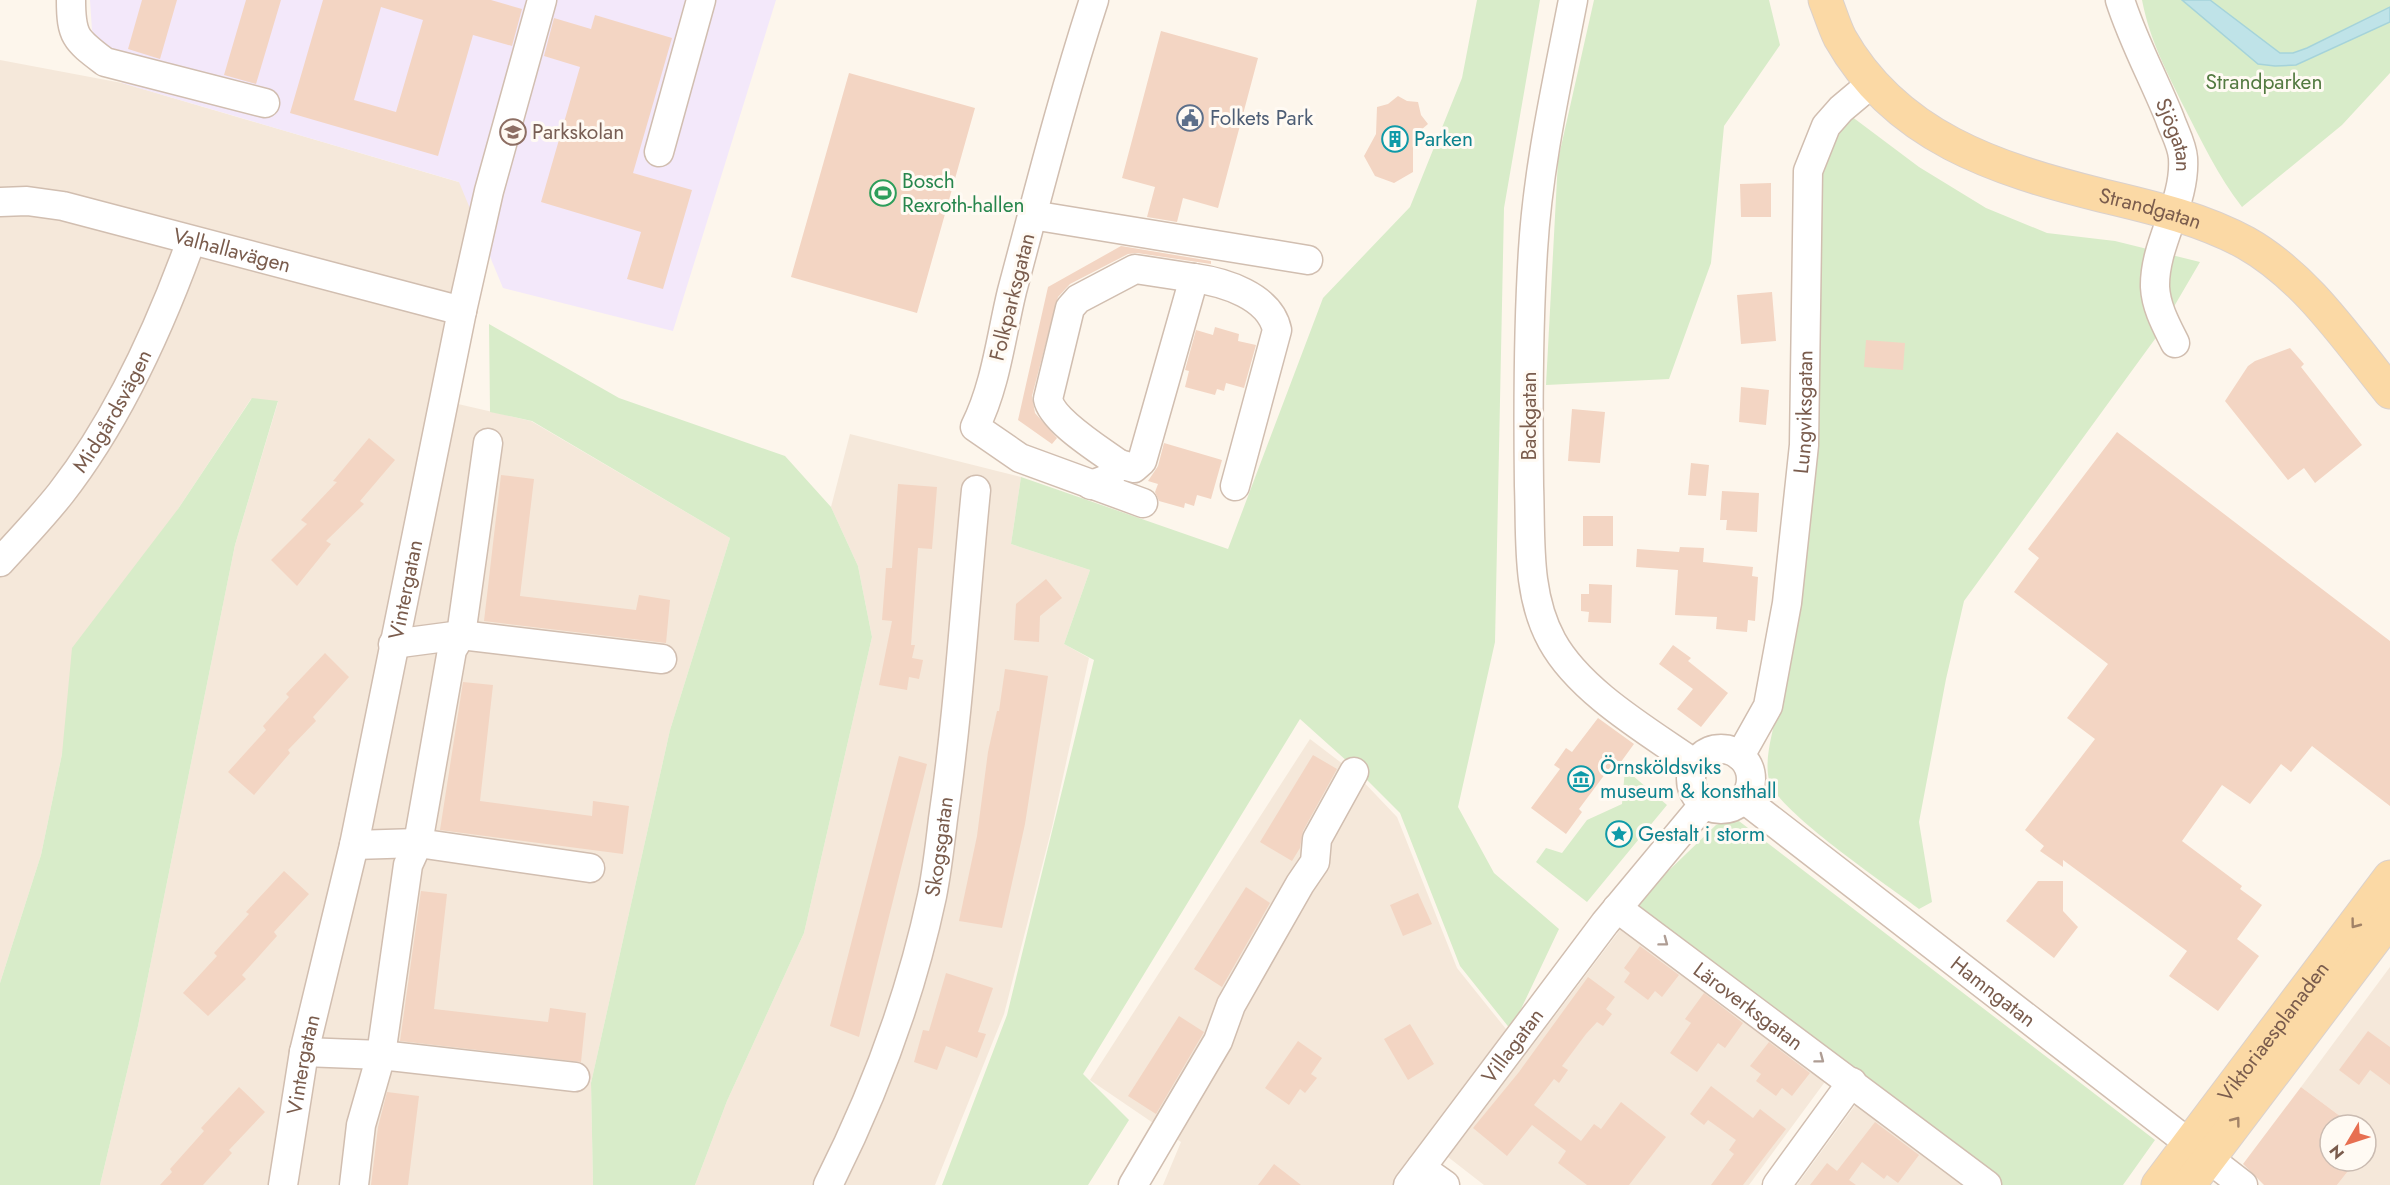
<svg xmlns="http://www.w3.org/2000/svg" width="2390" height="1185" font-family="Jost,sans-serif">
<style>
.residential{fill:#f5e8da}
.education{fill:#f3e8fa}
.green{fill:#d8ecc9}
.water{fill:#bfe3e8;stroke:#a5d3da;stroke-width:1.5}
.building{fill:#f3d5c3;fill-rule:evenodd}
.lines{fill:none;stroke-linecap:round;stroke-linejoin:round}
.minor-casing{stroke:#d1beb0;stroke-width:31}
.major-casing{stroke:#dad1cd;stroke-width:35}
.minor{stroke:#fff;stroke-width:28}
.major{stroke:#fbd9a5;stroke-width:33}
.oneway{stroke:#a18267}
.oneway2{stroke:#af9d94}
.labels{text-anchor:middle;dominant-baseline:central;stroke-width:6;stroke-linejoin:round;paint-order:stroke}
.park-label{font-size:21px;fill:#537a41;stroke:#fffaf3}
.service-label{font-size:21px;fill:#4e5e75;stroke:#fffaf3;text-anchor:start}
.education-label{font-size:21px;fill:#785e54;stroke:#fffaf3;text-anchor:start}
.street-label{font-size:21px;fill:#7a5c4d;stroke:#fffaf3}
.culture-label{font-size:21px;fill:#0d838f;stroke:#fffaf3;text-anchor:start}
.leisure-label{font-size:21px;fill:#27864d;stroke:#fffaf3;text-anchor:start}
</style>
<rect width="100%" height="100%" fill="#fdf6ec"/>
<!-- residential -->
<path class="residential" d="M0 60 122 83 489 191 445 401 531 421 730 538 670 730 591 1083 593 1185H100L138 1026 235 545 278 402 251 399 178 509 62 754 41 855 0 983Z
M850 434 1021 477 1011 544 1090 570 1064 644 1089 658 1052 827 1004 1014 935 1185H695L727 1101 804 933 872 637 858 566 831 507Z
M1310 739 1356 774 1397 817 1457 968 1510 1034 1394 1185H1163L1181 1142 1090 1080Z
M1626 922 1827 1079 1749 1185H1484L1448 1157Z
M2390 967V1185H2337L2356 1161H2366V1148L2372 1140 2366 1136V1125H2352L2301 1087Z
M1859 1100 1973 1185H1797Z"/>
<!-- education -->
<path class="education" d="M90 0H776L673 331 503 288 459 182 122 83 92 30Z"/>
<!-- green -->
<path class="green" d="M1477 0H1540L1504 208 1495 642 1458 807 1494 873 1559 929 1511 1030 1460 966 1400 813 1358 771 1300 719 1083 1074 1129 1120 1088 1185H942L1007 1015 1094 660 1064 644 1090 570 1011 544 1021 477 1228 549 1323 298 1410 207 1462 78Z
M1594 0H1769L1780 45 1724 126 1711 263 1669 379 1546 385 1558 160Z
M2142 0H2390V73L2342 125 2242 207C2218 176 2202 142 2184 107 2166 70 2150 41 2142 0Z
M1847 113 1919 167 1986 208 2047 233 2115 241 2200 262 2155 339 1964 601 1946 679 1919 822 1932 902 1919 909C1890 887 1775 810 1769 780 1764 758 1773 732 1777 711L1814 173Z
M489 324 619 398 785 456 831 507 858 566 872 637 804 933 727 1101 695 1185H593L591 1083 670 730 730 538 532 421 490 412Z
M252 398 278 401 235 545 138 1026 100 1185H0V983L41 855 62 754 72 648 178 509Z
M1625 769 1667 805 1587 902 1536 862 1546 848 1562 853 1587 820 1622 804Z
M1735 818 2155 1140 2123 1185H2002L1631 907 1716 825Z"/>
<!-- water -->
<path class="water" d="M2182 0H2210L2280 53H2293L2307 48 2390 7V22L2296 65 2275 66 2258 64Z"/>
<!-- building -->
<path class="building" d="M142 0H177L160 59 128 49Z
M246 0H281L256 84 224 75Z
M323 0H491L522 9 512 46 473 35 438 156 290 113ZM381 7 423 20 396 112 354 100Z
M595 15 672 38 633 173 692 190 663 289 627 279 641 232 541 202 580 67 544 56 554 18 591 29Z
M1161 31 1258 58 1218 208 1183 198 1177 222 1147 217 1155 187 1122 178Z
M849 73 975 108 917 313 791 277Z
M1398 96 1407 101 1418 102 1421 115 1428 124 1421 130 1413 148V172L1394 183 1375 176 1364 156 1376 134 1377 107 1388 104Z
M1771 183V217H1741L1740 184Z
M1121 246 1211 261V264L1137 253 1128 254 1070 284 1058 297 1032 396 1035 413 1057 438 1052 444 1018 420 1048 287Z
M1772 292 1776 341 1741 344 1737 295Z
M1215 327 1239 334 1238 341 1256 345 1244 388 1226 383 1224 391 1217 389 1215 395 1185 387 1189 371 1185 370 1196 330 1213 335Z
M1866 340 1905 343 1903 370 1864 367Z
M2290 348 2304 364 2301 367 2362 445 2315 483 2304 468 2288 480 2225 401 2248 366 2255 361Z
M1741 387 1769 390 1766 425 1739 422Z
M1572 409 1605 412 1600 463 1568 461Z
M2117 432 2390 641V806L2312 746 2291 772 2281 764 2250 804 2222 785 2182 841 2242 886 2240 889 2262 905 2237 939 2259 956 2218 1011 2169 976 2187 951 2063 860V867L2040 851 2044 846 2025 830 2095 739 2067 718 2108 664 2014 592 2039 558 2028 549Z
M369 438 395 460 360 501 364 504 326 541 331 544 297 586 271 560 307 524 301 520 337 482 333 481Z
M1164 443 1222 460 1211 499 1197 495 1194 506 1185 503 1184 508 1159 501 1155 492 1158 484 1148 481 1158 466Z
M1691 463 1709 465 1706 496 1688 495Z
M501 475 534 479 520 596 636 610 639 595 670 600 666 643 484 621Z
M898 484 937 487 932 549 918 548 911 645H915L912 658 923 660 919 679 909 677 907 690 879 685 892 621 882 620 886 568H892Z
M1722 491 1759 493 1757 532 1726 530 1727 520H1720Z
M1583 516H1613V546H1583Z
M1680 547 1704 548 1703 562 1753 567 1752 576 1758 577 1755 621 1748 620 1747 632 1716 629 1717 617 1675 615 1678 570 1636 567 1637 549 1679 552Z
M1046 579 1062 598 1040 616 1039 642 1014 640 1016 604Z
M1589 584 1612 585 1611 623 1588 622 1589 612 1581 611V594H1589Z
M1673 645 1691 658 1688 661 1728 693 1701 727 1677 709 1693 689 1659 664Z
M325 653 349 677 313 717 316 721 288 750 290 753 254 795 228 772 266 730 263 726 289 697 286 694Z
M1005 669 1048 676 1025 824 1002 928 959 921 977 836 988 752 997 711H999Z
M463 682 493 685 480 801 592 816 593 801 629 806 623 854 440 830Z
M1598 718 1634 744 1618 766 1614 762 1579 809 1582 812 1566 834 1531 808 1560 769 1554 765 1566 748 1572 752Z
M1313 755 1337 769 1303 831 1300 848 1292 861 1260 842Z
M899 756 927 764 859 1037 830 1026Z
M284 871 309 894 274 932 277 936 242 975 246 979 208 1016 183 993 217 956 214 953 249 914 246 912Z
M2038 881H2063V911L2078 927 2054 958 2006 921Z
M1246 887 1270 903 1222 987 1194 969Z
M421 891 447 894 434 1009 548 1022 550 1008 586 1013 581 1062 400 1041Z
M1418 893 1432 924 1403 936 1390 905Z
M1640 946 1679 975 1662 997 1655 991 1648 1000 1624 982 1630 973 1624 968Z
M946 973 993 988 978 1032 986 1034 977 1058 946 1046 937 1070 914 1062 923 1030 929 1031Z
M1588 977 1615 997 1606 1009 1612 1014 1603 1026 1597 1022 1586 1034 1562 1066 1568 1070 1559 1083 1554 1079 1534 1105 1581 1141 1594 1124 1601 1129 1621 1102 1666 1137 1629 1185H1587L1558 1163 1566 1151 1532 1125 1507 1156 1473 1128 1519 1072Z
M1704 993 1743 1023 1725 1048 1718 1043 1697 1072 1670 1053 1691 1023 1685 1019Z
M1179 1016 1204 1032 1156 1114 1128 1096Z
M1410 1024 1434 1064 1408 1080 1384 1039Z
M2368 1031 2390 1047V1085L2370 1070 2359 1085 2339 1070Z
M1298 1041 1322 1058 1311 1074 1317 1078 1305 1093 1300 1089 1289 1105 1265 1088Z
M1769 1042 1810 1073 1792 1096 1782 1088 1776 1096 1756 1081 1761 1074 1750 1066Z
M1711 1086 1753 1118 1760 1109 1786 1129 1743 1185H1711L1734 1154 1729 1150 1736 1140 1708 1120 1704 1125 1690 1114Z
M239 1087 265 1112 229 1150 232 1153 203 1185H160L172 1172 170 1169 204 1131 201 1128Z
M2301 1087 2352 1125H2330V1161H2356L2337 1185H2264L2243 1164Z
M387 1092 419 1096 408 1185H371L378 1127Z
M1875 1122 1919 1155 1898 1183 1887 1175 1884 1179 1862 1162 1849 1180 1856 1185H1810L1827 1163 1837 1171Z
M1274 1164 1301 1185H1258Z"/>
<g class="lines">
<!-- minor casing -->
<g class="minor-casing">
<g id="minor">
<path d="M71 0C71 37 76 40 105 62L265 103"/>
<path d="M1094 0C1063 95 1038 194 1012 291 1001 336 996 385 975 427L1020 458 1143 503"/>
<path d="M1573 0C1557 83 1538 166 1533 250 1528 329 1528 408 1529 486 1531 538 1526 594 1552 641 1580 692 1648 731 1695 764"/>
<path id="s1" d="M2120 0C2133 41 2154 79 2170 119 2174 131 2182 144 2183 158 2186 203 2154 243 2155 287 2156 307 2166 325 2175 343"/>
<path d="M659 152 701 0"/>
<path id="s2" d="M0 202 27 201 63 206 462 311"/>
<path d="M1032 215 1308 260"/>
<path d="M1119 464C1100 450 1052 421 1048 399L1070 308 1078 299 1135 269 1194 278"/>
<path d="M1091 485 1107 479 1119 464 1134 468 1142 461 1194 278C1224 282 1270 296 1277 330L1235 486"/>
<path id="s3" d="M0 562C21 539 42 517 61 493 117 421 160 327 191 241"/>
<path d="M393 644 461 635 662 659"/>
<circle cx="1721" cy="779" r="30"/>
<path id="s4" d="M1740 756 1768 706 1787 603 1804 445 1808 171 1826 126 1841 109 1872 83"/>
<path id="s5" d="M1744 799 2243 1185"/>
<path d="M354 845 418 843 590 868"/>
<path id="s6" d="M1617 908 1987 1185"/>
<path d="M304 1052 381 1055 408 865 418 843 452 650 461 635 488 443"/>
<path d="M1421 1168 1445 1185"/>
<path id="s7" d="M283 1185 304 1052 354 845 462 311 489 191 542 0"/>
<path d="M354 1185 361 1125 381 1055 575 1077"/>
<path id="s8" d="M828 1185C874 1094 911 995 932 896 937 871 940 845 943 819 959 710 965 600 976 490"/>
<path d="M1133 1185 1218 1041 1231 1005 1300 884 1315 862 1317 839 1354 772"/>
<path id="s9" d="M1408 1185 1605 923 1704 804"/>
<path d="M1777 1185 1852 1082"/>
</g>
</g>
<!-- major casing -->
<g class="major-casing">
<g id="major">
<path id="s10" d="M1825 0C1830 12 1834 26 1840 38 1896 137 1996 169 2100 195 2150 207 2200 218 2246 243 2306 277 2347 339 2390 392"/>
<path id="s11" d="M2158 1185 2390 877"/>
<path d="M2189 1185 2390 919"/>
</g>
</g>
<!-- minor -->
<use href="#minor" class="minor"/>
<!-- major -->
<use href="#major" class="major"/>
</g>
<!-- one-way arrows -->
<defs><path id="oneway-chevron" d="M-2-3.5L2.5 0L-2 3.5" fill="none" stroke-width="1.6" stroke-linecap="round" stroke-linejoin="round" transform="scale(1.5)"/></defs>
<g class="oneway">
<use href="#oneway-chevron" transform="translate(2355 924) rotate(127)"/>
<use href="#oneway-chevron" transform="translate(2236 1121) rotate(-53)"/>
</g>
<g class="oneway2">
<use href="#oneway-chevron" transform="translate(1664 942) rotate(37)"/>
<use href="#oneway-chevron" transform="translate(1820 1059) rotate(37)"/>
</g>
<!-- icons -->
<defs>
<g id="civic-ring" transform="scale(1.35)"><circle r="9.5" fill="#fffaf3" stroke="#5c6f8a" stroke-width="1.5"/><path d="M-.6-6.5H3V-4.5H.6V-3L4-1V1h2V6H-6V1h2V-1L-.6-3ZM-1.2 2.5V6h2.4V2.5Z" fill="#5c6f8a"/></g>
<g id="school-ring" transform="scale(1.35)"><circle r="9.5" fill="#fffaf3" stroke="#8d6e63" stroke-width="1.5"/><path d="M0-5L7-2L0 1L-7-2ZM-4 1L0 2.5L4 1V4Q0 6-4 4Z" fill="#8d6e63"/></g>
<g id="building-ring" transform="scale(1.35)"><circle r="9.5" fill="#fffaf3" stroke="#0f9aa8" stroke-width="1.5"/><path d="M-4-6H4V6H1V3H-1V6H-4ZM-2.5-4.3h1.7v1.8h-1.7ZM.8-4.3h1.7v1.8H.8ZM-2.5-1h1.7V.8h-1.7ZM.8-1h1.7V.8H.8Z" fill="#0f9aa8"/></g>
<g id="stadium-ring" transform="scale(1.35)"><circle r="9.5" fill="#fffaf3" stroke="#2e9e5b" stroke-width="1.5"/><path d="M0-5a6.5 5 0 1 0 0 10a6.5 5 0 1 0 0-10ZM-3.5-1.8h7v3.6h-7Z" fill="#2e9e5b"/></g>
<g id="museum-ring" transform="scale(1.35)"><circle r="9.5" fill="#fffaf3" stroke="#0f9aa8" stroke-width="1.5"/><path d="M0-6L6-3V-2H-6V-3ZM-5-1h2V3h-2ZM-1-1h2V3h-2ZM3-1h2V3H3ZM-6 4H6V6H-6Z" fill="#0f9aa8"/></g>
<g id="sight-ring" transform="scale(1.35)"><circle r="9.5" fill="#fffaf3" stroke="#0f9aa8" stroke-width="1.5"/><path d="M0-6L1.8-2.2L6-1.7L2.9 1.2L3.7 5.4L0 3.3L-3.7 5.4L-2.9 1.2L-6-1.7L-1.8-2.2Z" fill="#0f9aa8"/></g>
</defs>
<g fill-rule="evenodd">
<use href="#civic-ring" x="1190" y="118"/>
<use href="#school-ring" x="513" y="132"/>
<use href="#building-ring" x="1395" y="139"/>
<use href="#stadium-ring" x="883" y="193"/>
<use href="#museum-ring" x="1581" y="779"/>
<use href="#sight-ring" x="1619" y="834"/>
</g>
<g class="labels">
<!-- park labels -->
<g class="park-label">
<text x="2264" y="82">Strandparken</text>
</g>
<!-- service labels -->
<g class="service-label">
<text x="1210" y="118">Folkets Park</text>
</g>
<!-- education labels -->
<g class="education-label">
<text x="532" y="132">Parkskolan</text>
</g>
<!-- street labels -->
<g class="street-label">
<text stroke="none"><textPath href="#s1" startOffset="146">Sjögatan</textPath></text>
<text stroke="none"><textPath href="#s10" startOffset="406">Strandgatan</textPath></text>
<text stroke="none"><textPath href="#s2" startOffset="238">Valhallavägen</textPath></text>
<text transform="translate(1012 297) rotate(-76)">Folkparksgatan</text>
<text stroke="none"><textPath href="#s3" startOffset="189">Midgårdsvägen</textPath></text>
<text stroke="none"><textPath href="#s4" startOffset="354">Lungviksgatan</textPath></text>
<text transform="translate(1529 416) rotate(-90)">Backgatan</text>
<text stroke="none"><textPath href="#s7" startOffset="608">Vintergatan</textPath></text>
<text stroke="none"><textPath href="#s8" startOffset="358">Skogsgatan</textPath></text>
<text stroke="none"><textPath href="#s5" startOffset="315">Hamngatan</textPath></text>
<text stroke="none"><textPath href="#s6" startOffset="164">Läroverksgatan</textPath></text>
<text stroke="none"><textPath href="#s11" startOffset="192">Viktoriaesplanaden</textPath></text>
<text stroke="none"><textPath href="#s9" startOffset="174">Villagatan</textPath></text>
<text stroke="none"><textPath href="#s7" startOffset="122">Vintergatan</textPath></text>
</g>
<!-- culture labels -->
<g class="culture-label">
<text x="1414" y="139">Parken</text>
<text x="1600" y="767">Örnsköldsviks<tspan x="1600" dy="24">museum &amp; konsthall</tspan></text>
<text x="1638" y="834">Gestalt i storm</text>
</g>
<!-- leisure labels -->
<g class="leisure-label">
<text x="902" y="181">Bosch<tspan x="902" dy="24">Rexroth-hallen</tspan></text>
</g>
</g>
<!-- north arrow -->
<g transform="translate(2348 1143) rotate(231)"><circle r="28" fill="#fffaf3" stroke="#cabbb1" stroke-width="1.5"/>
<path d="M0-4.5L10 22L0 15L-10 22Z" fill="#e76f51"/>
<text y="-9" font-size="16" font-weight="bold" text-anchor="middle" fill="#7a5c4d">N</text>
</g>
</svg>
